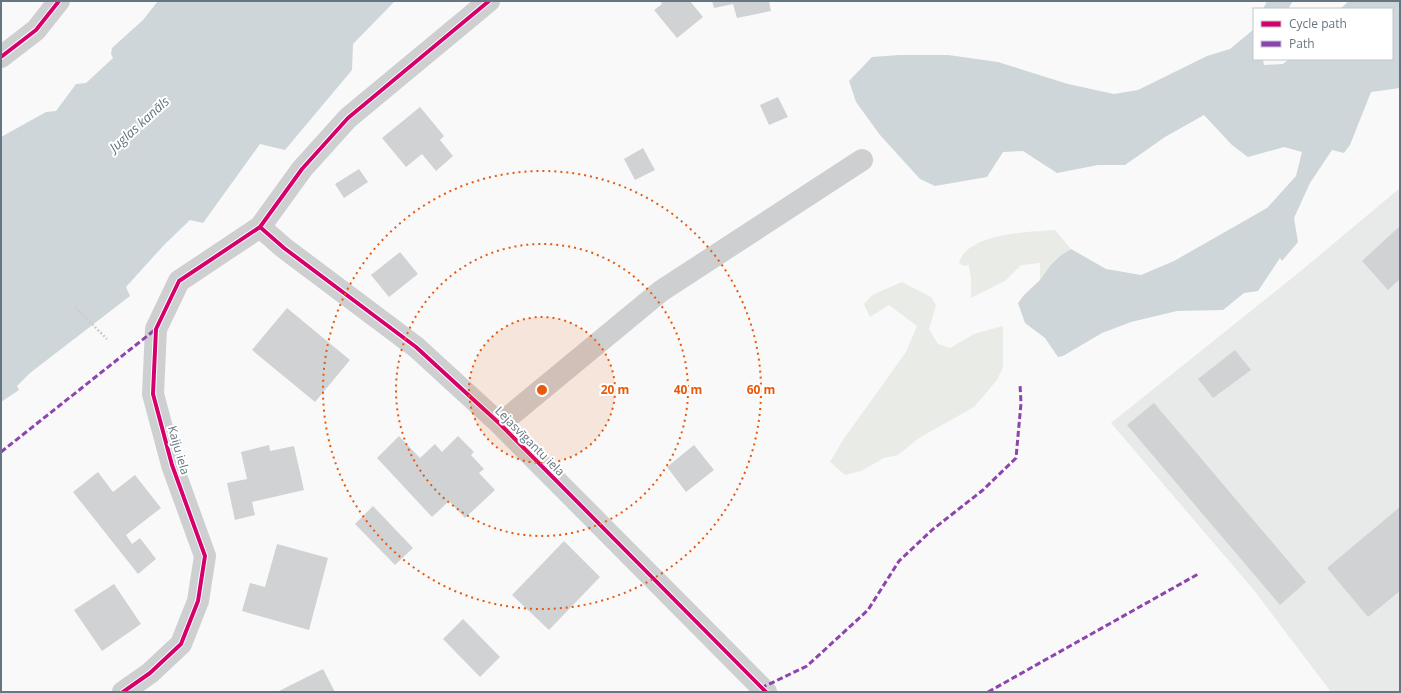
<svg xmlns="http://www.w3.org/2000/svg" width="1401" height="693" font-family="'Open Sans',sans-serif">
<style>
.built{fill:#e8e9e9}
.green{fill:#e8ebe6}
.water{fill:#ced6d9}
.building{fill:#d0d2d3}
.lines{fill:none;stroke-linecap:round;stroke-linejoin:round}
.path{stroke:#cbcccd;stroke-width:2.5;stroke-dasharray:2 2;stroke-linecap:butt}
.minor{stroke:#cecfd0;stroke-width:22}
.quiet{stroke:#8e44ad;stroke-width:3;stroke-dasharray:6 3;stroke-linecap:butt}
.cycleway-casing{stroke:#fff;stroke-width:6}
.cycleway{stroke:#d6006c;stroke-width:4}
.ring{fill:none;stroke:#e8590c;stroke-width:2;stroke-dasharray:2 4}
.labels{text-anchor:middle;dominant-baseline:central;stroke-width:4;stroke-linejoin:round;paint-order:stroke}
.street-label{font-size:12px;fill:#657683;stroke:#fff}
.water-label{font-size:13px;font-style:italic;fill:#60757c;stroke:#fff}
.centre{fill:#e8590c;stroke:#fff;stroke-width:2}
.ring-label{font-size:12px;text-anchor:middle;font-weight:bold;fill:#e8590c;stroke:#fff;stroke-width:4;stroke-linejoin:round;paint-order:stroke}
</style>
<rect width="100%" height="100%" fill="#f9f9f9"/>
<!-- built -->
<path class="built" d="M1400 188V692H1331L1253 589 1111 423 1297 274Z"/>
<!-- green -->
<path class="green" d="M1055 230 1071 249C1057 258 1050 266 1040 280V263L1021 265 1005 281 971 298V279L969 265 963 266 959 263C967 233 1030 232 1055 230Z
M902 282 931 297 936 305 929 329 938 344 950 348 974 334 1003 326V367L997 380 974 407 919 438 898 455 884 458 861 471 845 475 830 462 843 440 906 352 917 326 889 305 870 317 864 304 872 295Z"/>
<!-- water -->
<path class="water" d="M158 1H395L353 44 352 70 285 150 260 144 203 223 190 220 164 245 126 287 130 296 30 373 17 386 19 390 1 402V137L46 112 56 111 76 84 86 83 113 58 111 54 112 48 143 20Z
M1267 1H1293L1288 9H1263Z
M1349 1H1400V88L1371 92 1350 145 1344 153 1332 150 1310 183 1294 218 1298 242 1282 261 1280 258 1258 291 1244 293 1223 310 1177 311 1131 322 1102 333 1063 356 1058 357 1045 338 1025 323 1018 303 1024 295 1040 280 1050 266 1060 256 1071 249 1106 269 1141 275 1174 261 1267 208 1296 176 1302 152 1284 147 1248 157 1232 145 1204 115 1165 137 1125 165H1098L1057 173 1023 151 1003 152 987 177 935 186 920 179 880 135 856 102 849 81 872 57 899 55H948L998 62 1068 84 1114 94 1138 90 1207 56 1230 49 1254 29V59H1263L1264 65 1283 64 1289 59H1392V9H1340Z"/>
<!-- building -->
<path class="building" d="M660 1H690L703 17 677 38 654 10 662 4Z
M712 1H769L771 11 737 18 733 4 714 8Z
M778 97 788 117 769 125 760 105Z
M420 107 444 136 440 140 453 156 436 171 422 154 406 167 382 138Z
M643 148 655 170 635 180 624 159Z
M359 169 368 182 344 198 335 184Z
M1400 226V279L1388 290 1362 261Z
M400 252 418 274 389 297 371 275Z
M287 308 350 360 315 402 252 350Z
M1235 350 1251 370 1213 398 1198 379Z
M1154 403 1306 582 1280 605 1127 425Z
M399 436 420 458 435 444 442 452 458 436 474 452 471 455 484 469 479 473 495 490 465 518 449 501 432 517 377 458Z
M269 445 270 451 294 446 304 490 252 502 255 515 235 520 227 483 247 479 241 452Z
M694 445 714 470 686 492 667 467Z
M98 472 113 492 135 475 161 508 126 535 132 544 140 538 156 559 138 574 73 492Z
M373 506 413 548 395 565 355 524Z
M1400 507V591L1368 617 1327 568Z
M564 541 600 577 549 630 512 595Z
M277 544 328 558 309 630 242 611 250 583 265 587Z
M114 584 141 624 102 651 74 610Z
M463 619 500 657 480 677 443 639Z
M323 669 335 692H277Z"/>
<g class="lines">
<!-- path -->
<path class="path" d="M75 307 107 339"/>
<!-- minor -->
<path class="minor" d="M1 57 36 30 59 1
M260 227 284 248 416 347 500 424 766 692
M500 424 661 291 862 160
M123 692 150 673 181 644 198 601 205 556 172 465 153 394 156 329 179 281 260 227 302 169 348 118 489 1"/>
<!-- quiet -->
<path class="quiet" d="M1 452 156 329
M761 688 807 666 868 610 899 561 932 530 983 490 1016 458 1021 403 1020 384
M988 692 1200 573"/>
<!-- cycleway casing -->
<g class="cycleway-casing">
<path id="cycleway" d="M1 57 36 30 59 1
M260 227 284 248 416 347 500 424 766 692
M123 692 150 673 181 644 198 601 205 556 172 465 153 394 156 329 179 281 260 227 302 169 348 118 489 1"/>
</g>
<!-- cycleway -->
<use href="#cycleway" class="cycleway"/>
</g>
<!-- distance rings -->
<circle cx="542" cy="390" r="73" fill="#e8590c" fill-opacity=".12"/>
<g class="ring">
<circle cx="542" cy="390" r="73"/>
<circle cx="542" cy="390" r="146"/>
<circle cx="542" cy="390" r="219"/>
</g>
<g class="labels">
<!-- street labels -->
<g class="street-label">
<text transform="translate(530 441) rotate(45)">Lejasvīgantu iela</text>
<text transform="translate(179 450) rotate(74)">Kaiju iela</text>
</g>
<!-- water labels -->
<g class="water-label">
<text transform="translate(139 124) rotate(-42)">Juglas kanāls</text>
</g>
</g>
<circle cx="542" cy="390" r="6" class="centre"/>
<g class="ring-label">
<text x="615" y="394">20 m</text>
<text x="688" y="394">40 m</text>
<text x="761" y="394">60 m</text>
</g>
<!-- border -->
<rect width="1401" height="693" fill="none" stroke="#657683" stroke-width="4"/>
<!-- legend -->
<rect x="1253" y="8" width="140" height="52" fill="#ffffff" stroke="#c1c8cd"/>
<rect x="1261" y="21" width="20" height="6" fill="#d6006c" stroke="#c1c8cd"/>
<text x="1289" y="28" font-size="12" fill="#657683">Cycle path</text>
<rect x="1261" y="41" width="20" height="6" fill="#8e44ad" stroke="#c1c8cd"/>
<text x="1289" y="48" font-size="12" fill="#657683">Path</text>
</svg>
